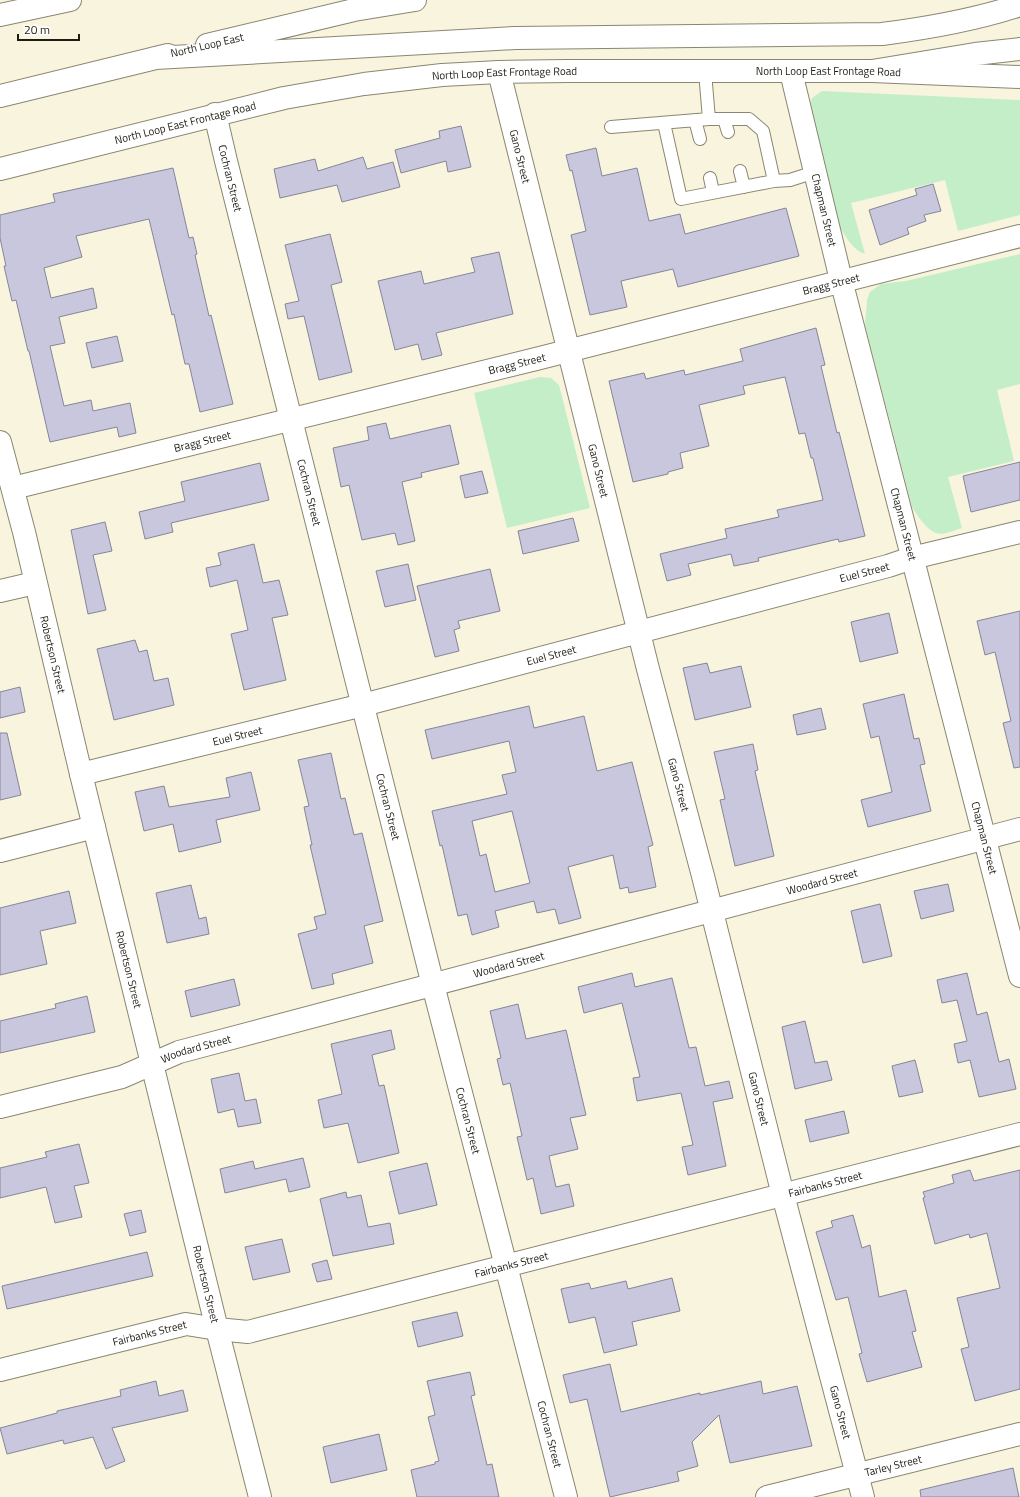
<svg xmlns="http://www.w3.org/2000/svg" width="1020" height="1497" font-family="'Titillium Web',sans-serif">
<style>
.grass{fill:#c3eec8}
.building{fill:#c9c7dd;stroke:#868599;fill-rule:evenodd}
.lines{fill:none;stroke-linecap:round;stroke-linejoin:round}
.lane-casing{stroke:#8a8671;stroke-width:14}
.street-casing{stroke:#8a8671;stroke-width:24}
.secondary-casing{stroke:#8a8671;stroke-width:24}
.highway-casing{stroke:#8a8671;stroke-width:24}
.lane{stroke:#fff;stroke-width:12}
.street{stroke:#fff;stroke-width:22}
.secondary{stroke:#fff;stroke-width:22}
.highway{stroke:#fff;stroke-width:22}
.labels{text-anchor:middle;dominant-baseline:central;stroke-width:3.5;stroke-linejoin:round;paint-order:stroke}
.street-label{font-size:11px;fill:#1d1b13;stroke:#fff}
</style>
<rect width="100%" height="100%" fill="#f8f4dd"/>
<!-- grass -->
<path class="grass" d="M822 91 1020 100V215L958 231 945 180 851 203 865 254C852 250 843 233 837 221L809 107 812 98Z
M1020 254V384L997 390 1014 461 948 477 962 528C946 533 938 539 925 525 920 519 916 514 912 507L865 325 867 300 870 292 881 284 906 281Z
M540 377 551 378 559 385 590 508 507 528 474 393Z"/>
<!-- building -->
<path class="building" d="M461 126 471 167 448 172 446 161 401 173 395 150 440 138 439 131Z
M596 148 602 176 637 168 649 221 680 214 685 234 786 208 799 256 678 287 673 269 621 281 627 307 590 315 571 235 586 231 572 170 570 171 566 155Z
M363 157 367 169 393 162 400 187 342 202 337 185 280 198 274 169 315 159 318 171Z
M173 168 189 238 193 237 197 254 195 255 209 316 211 315 233 404 200 412 189 364H185L174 314 172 315 149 219 76 236 82 257 44 268 51 298 93 288 97 308 59 317 65 343 50 346 64 406 91 400 93 411 130 403 136 433 119 437 117 427 50 442 29 351H28L16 300 12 301 4 266H6L0 238V215L55 202 53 194Z
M933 184 941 211 924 215 926 221 907 228 909 234 880 245 869 210 917 195 915 189Z
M330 234 342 282 331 285 352 372 319 380 304 316 288 319 285 304 299 301 285 245Z
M499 252 513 314 436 333 442 355 422 360 418 344 395 350 378 281 421 271 424 284 475 272 471 258Z
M816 328 825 365 821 366 837 433 839 432 865 536 839 542 838 539 758 558 759 561 734 566 731 554 688 564 691 575 667 581 660 554 727 538 725 529 779 517 777 510 823 500 813 458H811L805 433 799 434 785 377 743 386 745 394 699 405 709 446 680 453 683 468 668 472V474L633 482 609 381 644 373 646 379 684 370 685 375 743 361 740 349Z
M117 336 123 361 92 368 86 343Z
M386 423 390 439 450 425 459 464 421 473 422 477 402 482 415 541 398 545 395 533 362 540 349 485 341 487 333 448 369 440 367 427Z
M1020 462V500L971 512 963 476Z
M260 463 269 500 171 523 173 532 145 539 139 512 185 501 181 482Z
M482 471 488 493 465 498 460 476Z
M573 518 579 541 523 554 518 531Z
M105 522 112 551 93 555 106 610 88 614 71 530Z
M254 544 263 583 279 580 288 615 272 618 286 680 244 690 231 634 248 630 237 580 210 587 206 568 221 565 218 553Z
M408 564 416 600 385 607 376 571Z
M490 569 500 611 458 621 460 628 454 630 459 651 435 657 417 586Z
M1020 611V767L1014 768 1003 723 1011 721 995 652 985 655 977 621Z
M889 613 898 653 860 662 851 622Z
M135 640 139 652 147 650 154 681 168 678 174 705 114 720 97 649Z
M707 663 710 673 741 666 751 707 695 720 683 668Z
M20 687 25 712 0 718V692Z
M904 694 914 739 919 738 925 764 920 765 931 811 868 827 861 800 892 792 879 736 871 738 863 704Z
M529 706 534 728 584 716 597 771 632 762 653 845 648 847 656 887 629 893 628 887 620 889 613 855 568 867 581 918 559 924 555 909 537 913 534 901 495 911 499 927 472 935 467 914 458 916 442 845 440 846 432 811 507 794 502 775 516 772 509 741 432 759 425 730ZM512 811 530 883 495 892 486 854 480 856 472 821Z
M821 708 826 729 797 735 793 715Z
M0 733H7L21 795 0 800Z
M753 744 758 770 755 771 774 856 735 866 720 800 725 799 714 752Z
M331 753 341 799 345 798 354 835 362 833 383 921 364 926 373 963 332 974 334 984 312 989 298 934 317 929 314 917 326 914 310 845H312L304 807 309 806 298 760Z
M251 772 260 810 216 820 221 842 179 852 173 824 144 831 135 792 164 786 169 807 230 797 226 778Z
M948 884 954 911 921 919 914 891Z
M191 885 199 919 206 917 209 934 167 943 156 893Z
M69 891 76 923 40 931 47 964 0 975V908Z
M880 904 892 956 863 963 851 911Z
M632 973 635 987 672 978 689 1048 696 1047 705 1086 729 1081 733 1098 713 1102 726 1166 688 1175 682 1147 693 1145 681 1093 637 1101 633 1078 640 1077 622 1003 584 1013 578 987Z
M967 973 977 1015 987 1012 999 1062 1009 1059 1016 1089 979 1097 970 1060 958 1063 954 1044 967 1041 957 1000 942 1003 937 980Z
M234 979 240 1005 191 1017 185 991Z
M87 996 95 1032 0 1053V1021L56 1008 55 1004Z
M518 1004 526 1039 566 1030 586 1115 570 1118 578 1149 549 1156 556 1187 569 1184 574 1206 541 1214 533 1178 527 1180 517 1137 522 1136 510 1083 503 1085 497 1059 501 1058 490 1011Z
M805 1021 815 1063 827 1061 832 1080 795 1089 782 1027Z
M391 1030 395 1049 372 1055 379 1086 384 1085 399 1153 358 1163 348 1123 324 1128 318 1100 342 1094 331 1044Z
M915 1060 923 1092 899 1097 892 1066Z
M239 1073 245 1101 256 1099 261 1123 238 1127 234 1109 218 1113 211 1079Z
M844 1111 849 1133 810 1142 805 1120Z
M79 1144 89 1183 74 1186 82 1217 55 1223 46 1187 0 1198V1168L47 1157 45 1152Z
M303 1158 310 1187 289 1192 286 1179 225 1193 220 1169 253 1161 255 1169Z
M427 1163 437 1205 399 1214 389 1172Z
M970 1170 974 1181 1020 1170V1389L975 1401 961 1349 969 1347 957 1298 1000 1288 987 1233 970 1238 969 1234 935 1244 923 1198 925 1197 923 1192 954 1183 952 1175Z
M346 1192 347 1198 361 1195 368 1227 390 1223 394 1244 333 1256 320 1199Z
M141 1210 146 1232 130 1236 124 1214Z
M853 1215 862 1248 870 1245 879 1297 906 1290 916 1331 912 1332 922 1367 867 1382 859 1354 862 1353 848 1297 836 1300 816 1232 833 1227 831 1221Z
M282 1239 290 1272 253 1280 245 1247Z
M147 1252 153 1276 7 1309 2 1286Z
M327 1260 332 1279 317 1282 312 1264Z
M672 1278 680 1311 632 1322 637 1345 604 1353 595 1317 569 1323 561 1289 589 1283 591 1289 626 1281 628 1289Z
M457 1312 463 1336 418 1347 412 1322Z
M610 1364 621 1412 700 1393V1395L761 1381 763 1394 797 1386 812 1446 730 1463 719 1415 692 1442 698 1466 677 1472 679 1481 610 1497 587 1399 570 1403 563 1375Z
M470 1372 475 1395 471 1396 487 1465 492 1464 499 1497H417L411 1470 435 1464V1462L439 1461 428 1417 435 1415 427 1381Z
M156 1381 159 1396 183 1390 188 1411 112 1428 125 1461 106 1469 93 1437 64 1444 63 1440 7 1454 0 1428 57 1413V1411L121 1396 120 1390Z
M379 1434 387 1470 331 1483 323 1447Z
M1013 1468 1019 1497H921L920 1490Z"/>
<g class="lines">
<!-- lane casing -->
<g class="lane-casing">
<path id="lane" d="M709 119H749L763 131 774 181
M724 119 728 132
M695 120 700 139
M664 123 681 199 774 181 790 180 815 172
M611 127 709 119 705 72
M740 171 744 187
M710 178 713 192"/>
</g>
<!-- street casing -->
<g class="street-casing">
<g id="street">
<path id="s1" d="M499 72 648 669 703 876 783 1195 863 1497"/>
<path id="s2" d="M791 72 841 280 1020 976"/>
<path id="s3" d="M215 114 226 161 433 985 566 1497"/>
<path id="s4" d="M0 442 24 532 81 774 217 1329 260 1497"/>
<path id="s5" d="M13 488 536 359 1020 236"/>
<path d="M0 591 35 583"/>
<path id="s6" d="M81 774 363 705 888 566 912 558 1020 532"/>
<path d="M0 851 94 827"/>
<path id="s7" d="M0 1107 122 1077 179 1052 1020 829"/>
<path id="s8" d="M0 1370 186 1324 217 1329 248 1332 1020 1134"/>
<path id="s9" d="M767 1497 1020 1434"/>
</g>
</g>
<!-- secondary casing -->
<g class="secondary-casing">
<g id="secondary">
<path id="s10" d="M0 169 284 98 364 84 442 75 499 72 568 71H872L1020 77"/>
</g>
</g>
<!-- highway casing -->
<g class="highway-casing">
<path id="highway" d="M0 15 70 0
M207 45 354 10 415 0
M155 58 515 38 882 34C929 28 975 20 1020 5
M872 71 975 54 1020 49
M0 96 168 55"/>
</g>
<!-- lane -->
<use href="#lane" class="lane"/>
<!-- street -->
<use href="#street" class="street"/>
<!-- secondary -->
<use href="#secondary" class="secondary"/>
<!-- highway -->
<use href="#highway" class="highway"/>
</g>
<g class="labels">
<!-- street labels -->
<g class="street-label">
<text transform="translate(207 45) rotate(-13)">North Loop East</text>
<text stroke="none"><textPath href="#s10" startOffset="839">North Loop East Frontage Road</textPath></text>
<text stroke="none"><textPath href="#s10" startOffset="515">North Loop East Frontage Road</textPath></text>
<text stroke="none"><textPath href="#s10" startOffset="191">North Loop East Frontage Road</textPath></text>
<text stroke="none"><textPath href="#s1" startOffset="87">Gano Street</textPath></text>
<text stroke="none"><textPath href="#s3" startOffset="66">Cochran Street</textPath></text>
<text stroke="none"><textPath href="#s2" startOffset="142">Chapman Street</textPath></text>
<text stroke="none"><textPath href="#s5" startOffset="843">Bragg Street</textPath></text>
<text stroke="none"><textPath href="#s5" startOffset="519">Bragg Street</textPath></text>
<text stroke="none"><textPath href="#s5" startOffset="195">Bragg Street</textPath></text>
<text stroke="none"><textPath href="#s1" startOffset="411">Gano Street</textPath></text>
<text stroke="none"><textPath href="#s3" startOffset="390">Cochran Street</textPath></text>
<text stroke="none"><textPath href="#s2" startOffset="466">Chapman Street</textPath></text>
<text stroke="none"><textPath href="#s6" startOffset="809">Euel Street</textPath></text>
<text stroke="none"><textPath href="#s4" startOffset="219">Robertson Street</textPath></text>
<text stroke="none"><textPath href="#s6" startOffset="485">Euel Street</textPath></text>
<text stroke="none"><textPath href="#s6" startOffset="161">Euel Street</textPath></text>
<text stroke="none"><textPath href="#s1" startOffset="735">Gano Street</textPath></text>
<text stroke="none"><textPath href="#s3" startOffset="714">Cochran Street</textPath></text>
<text stroke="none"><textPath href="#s2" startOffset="790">Chapman Street</textPath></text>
<text stroke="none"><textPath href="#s7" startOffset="853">Woodard Street</textPath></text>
<text stroke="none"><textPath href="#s7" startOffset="529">Woodard Street</textPath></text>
<text stroke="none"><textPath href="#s4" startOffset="543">Robertson Street</textPath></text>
<text stroke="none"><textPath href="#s7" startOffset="205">Woodard Street</textPath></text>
<text stroke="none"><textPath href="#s1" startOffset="1059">Gano Street</textPath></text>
<text stroke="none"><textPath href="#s3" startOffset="1038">Cochran Street</textPath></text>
<text stroke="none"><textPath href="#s8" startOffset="850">Fairbanks Street</textPath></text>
<text stroke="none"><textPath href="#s8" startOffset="526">Fairbanks Street</textPath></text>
<text stroke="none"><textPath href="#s4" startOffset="867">Robertson Street</textPath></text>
<text stroke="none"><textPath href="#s8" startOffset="154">Fairbanks Street</textPath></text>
<text stroke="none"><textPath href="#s1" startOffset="1383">Gano Street</textPath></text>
<text stroke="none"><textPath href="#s3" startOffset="1362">Cochran Street</textPath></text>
<text stroke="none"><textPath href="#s9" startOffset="130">Tarley Street</textPath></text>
</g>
</g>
<!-- scale -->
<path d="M18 34v6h61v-6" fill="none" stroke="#1d1b13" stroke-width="2"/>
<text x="24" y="34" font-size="12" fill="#1d1b13" stroke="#ffffff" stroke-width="3" paint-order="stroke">20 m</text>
</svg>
